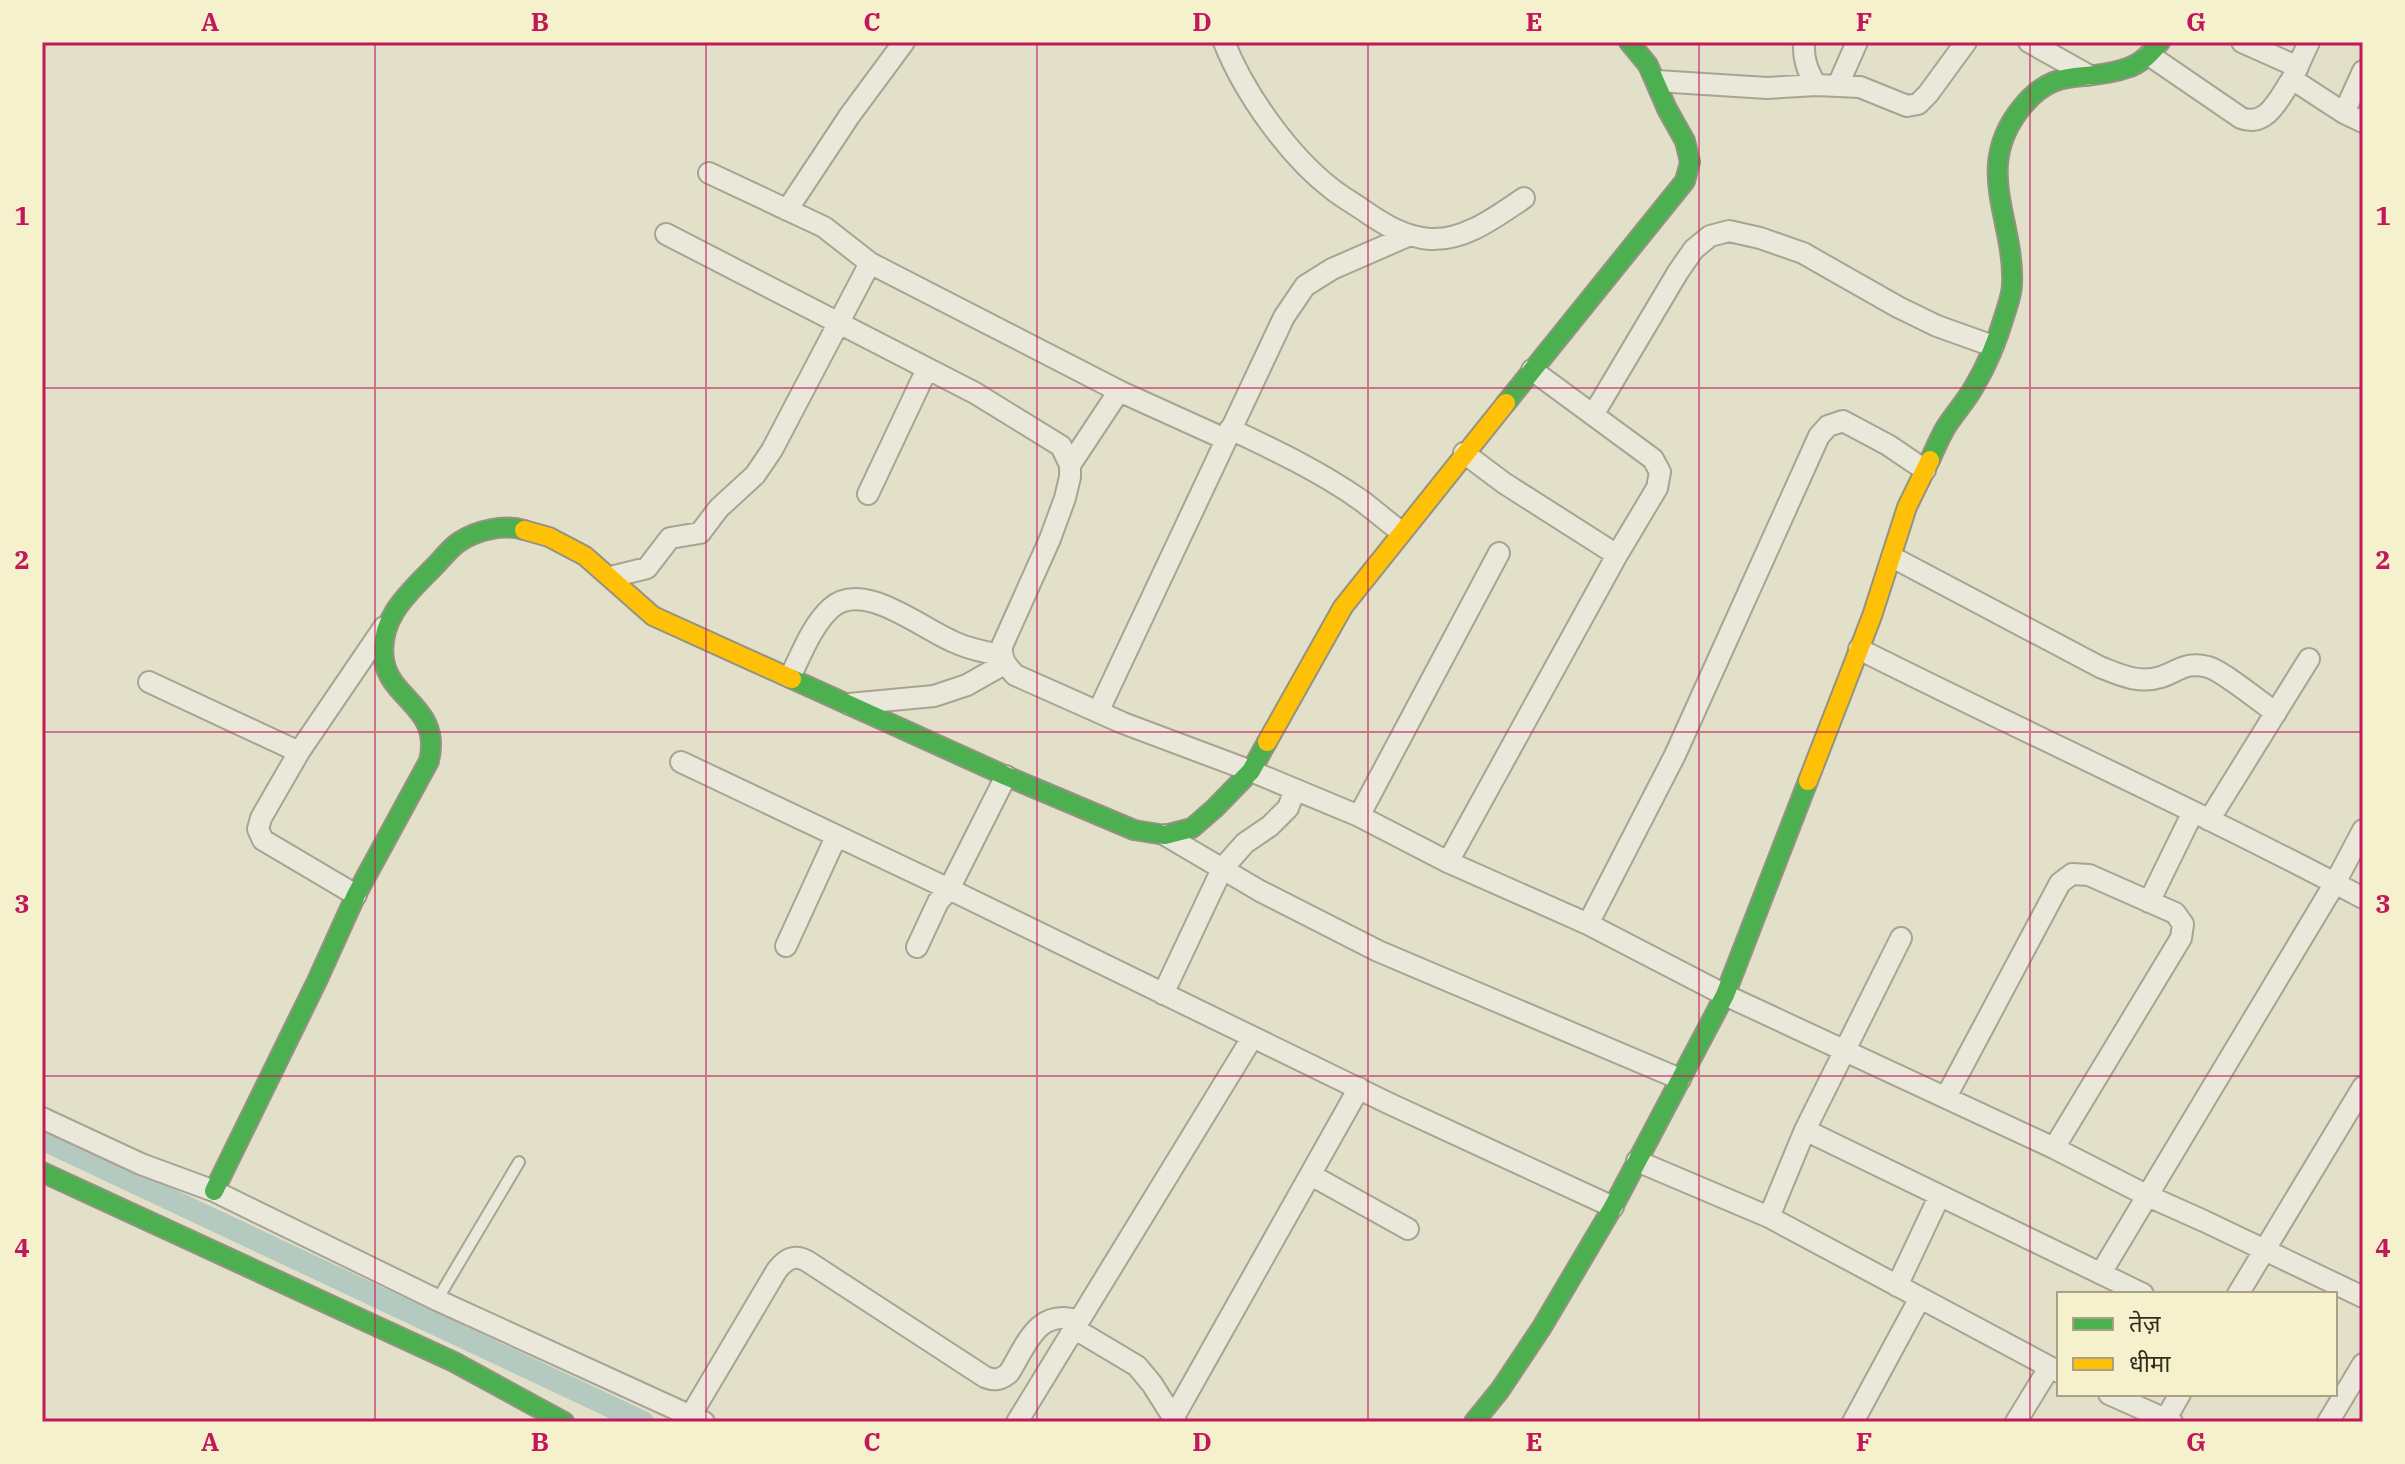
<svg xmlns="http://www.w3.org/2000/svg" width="2405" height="1464" font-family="'IBM Plex Serif','Noto Sans Devanagari',serif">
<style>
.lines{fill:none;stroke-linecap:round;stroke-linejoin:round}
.canal{stroke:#b4c9c0;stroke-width:22}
.lane-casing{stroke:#a7a492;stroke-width:14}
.street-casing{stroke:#a7a492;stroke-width:24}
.fast-casing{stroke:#969282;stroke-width:22}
.slow-casing{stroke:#969282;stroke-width:22}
.lane{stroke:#eae8db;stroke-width:10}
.street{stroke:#eae8db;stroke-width:20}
.fast{stroke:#4caf50;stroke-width:18}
.slow{stroke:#ffc107;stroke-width:18}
.grid{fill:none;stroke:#c2185b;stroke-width:2;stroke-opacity:0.55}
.neatline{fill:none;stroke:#c2185b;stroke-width:3}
.grid-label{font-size:26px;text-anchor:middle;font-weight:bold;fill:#c2185b}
</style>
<rect width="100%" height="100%" fill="#e2e0c8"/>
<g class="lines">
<!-- canal -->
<path class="canal" d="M42 1139 643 1422"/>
<!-- lane casing -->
<g class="lane-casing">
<path id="lane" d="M437 1300 519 1162"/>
</g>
<!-- street casing -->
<g class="street-casing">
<path id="street" d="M1224 42C1244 93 1289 156 1332 189 1342 197 1353 203 1363 210 1383 224 1404 237 1430 239 1465 241 1497 216 1524 198
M1804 42C1803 59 1807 70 1816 85
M2029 42 2088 75
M2242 42 2298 67
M2309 42 2292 79 2344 113 2363 122
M2149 55 2241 118C2267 128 2279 98 2292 79
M1657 81 1767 88 1816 85 1860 87 1907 106 1918 104 1928 94 1966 42
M1838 85 1857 42
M2344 113 2363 71
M709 173 824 227 870 263 1119 391 1225 439
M787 210 850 115 904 42
M666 234 975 393 1061 446 1070 465V477L1065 498 1050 539 1002 646C1001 660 1006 665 1015 675L1123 723 1251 771 1359 816 1448 862 1588 924 1725 995 2054 1148 2148 1196 2204 1221 2363 1297
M1593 415 1678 272 1694 249 1710 236 1729 231 1760 238 1803 253 1898 307 1937 326 1993 346
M1230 429C1275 450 1321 472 1362 501 1375 511 1388 522 1401 532
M1464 453 1504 483 1617 555
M1070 465 1119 391
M868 494 927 369
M1892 557 2100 667C2120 675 2139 684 2161 677 2179 671 2186 661 2208 667 2221 670 2262 703 2276 713
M611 577 647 568 670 538 700 533 719 508 755 475 772 450 870 263
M1859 649C2026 733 2197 810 2363 898
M790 677C801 655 812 625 831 608 863 579 922 629 954 642 969 649 985 652 1001 655
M149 682 299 752
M849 704 934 696 967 685 1004 664
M1098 712 1284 317 1305 286 1332 269 1410 235
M681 762 949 889 1388 1103 1613 1207
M1359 816 1499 553
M2209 820 2309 659
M1165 835 1260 891 1378 951 1680 1079
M1448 862 1617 555 1657 488 1660 472 1653 459 1532 370
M356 895 263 840 258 829 261 818 299 752 384 627
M2149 902 2193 812
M1588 924 1675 755 1819 436 1828 426 1843 421 1888 445 1925 470
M786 946 836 837
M917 947 938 902 949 889 1006 776
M1163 994 1222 869 1245 843 1270 826 1288 808 1295 790
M1946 1097 2060 883 2072 874 2089 875 2175 913 2183 924 2181 938 2054 1148
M42 1118 141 1164 214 1191 437 1300 704 1422
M1805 1130 2143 1294
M1637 1161 1769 1217 2059 1372
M1311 1175 1408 1229
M1769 1217 1805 1130 1901 938
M2101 1273 2335 883 2363 830
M1897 1286 1939 1197
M2238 1294 2363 1087
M1075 1329 1137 1366 1152 1384 1176 1422
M2109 1394 2172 1422
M691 1415 777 1270C786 1259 794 1254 807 1261L985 1377C995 1381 1000 1380 1009 1373 1027 1344 1038 1307 1079 1321
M1017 1422 1252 1038
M1171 1422 1359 1088
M1853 1422 1920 1298
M2016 1422 2049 1368
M2164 1422 2180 1394
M2328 1422 2363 1364"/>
</g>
<!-- fast casing -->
<g class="fast-casing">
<path id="fast" d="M1506 403 1685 181 1690 162 1685 141 1667 109 1648 65 1629 42
M1930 460C1935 449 1940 437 1946 427 1955 413 1966 401 1974 387 1987 365 1998 338 2005 314 2008 304 2012 294 2012 284 2015 219 1972 168 2022 107 2057 64 2083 84 2127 68 2141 64 2151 53 2160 42
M792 679 1006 776 1134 830 1165 835 1192 828 1215 808 1251 771 1267 742
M42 1172 454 1362 564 1422
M214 1191 317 981 356 895 429 761C442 707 390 700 384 660 378 620 407 594 433 568 442 559 450 548 459 542 477 530 504 524 524 530
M1474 1422 1500 1390 1542 1327 1613 1207 1725 995 1808 781"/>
</g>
<!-- slow casing -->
<g class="slow-casing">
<path id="slow" d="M524 530 549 537 585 556 653 616 792 679
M1267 742 1343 607 1506 403
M1808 781 1872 616 1907 507 1930 460"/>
</g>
<!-- lane -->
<use href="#lane" class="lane"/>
<!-- street -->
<use href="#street" class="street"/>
<!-- fast -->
<use href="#fast" class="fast"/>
<!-- slow -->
<use href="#slow" class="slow"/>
</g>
<!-- grid -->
<path class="grid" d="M375 42V1422M706 42V1422M1037 42V1422M1368 42V1422M1699 42V1422M2030 42V1422M42 388H2363M42 732H2363M42 1076H2363"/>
<!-- border -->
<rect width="2405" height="1464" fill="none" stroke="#f5f1cd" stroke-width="88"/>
<!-- legend -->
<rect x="2057" y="1292" width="280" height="104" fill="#f5f1cd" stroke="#a8a386" stroke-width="2"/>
<rect x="2073" y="1318" width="40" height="12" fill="#4caf50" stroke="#a8a386" stroke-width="2"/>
<text x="2129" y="1332" font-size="24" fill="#342d1c">तेज़</text>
<rect x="2073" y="1358" width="40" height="12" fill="#ffc107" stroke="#a8a386" stroke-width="2"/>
<text x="2129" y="1372" font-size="24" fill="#342d1c">धीमा</text>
<rect x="44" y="44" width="2317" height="1376" class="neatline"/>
<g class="grid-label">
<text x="210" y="31">A</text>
<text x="540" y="31">B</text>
<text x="872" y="31">C</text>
<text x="1202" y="31">D</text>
<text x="1534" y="31">E</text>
<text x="1864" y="31">F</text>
<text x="2196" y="31">G</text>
<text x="22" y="225">1</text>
<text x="2383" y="225">1</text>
<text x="22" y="569">2</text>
<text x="2383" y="569">2</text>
<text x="22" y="913">3</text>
<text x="2383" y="913">3</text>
<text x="22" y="1257">4</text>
<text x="2383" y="1257">4</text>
<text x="210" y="1451">A</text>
<text x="540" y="1451">B</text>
<text x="872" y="1451">C</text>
<text x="1202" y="1451">D</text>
<text x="1534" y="1451">E</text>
<text x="1864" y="1451">F</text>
<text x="2196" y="1451">G</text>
</g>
</svg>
